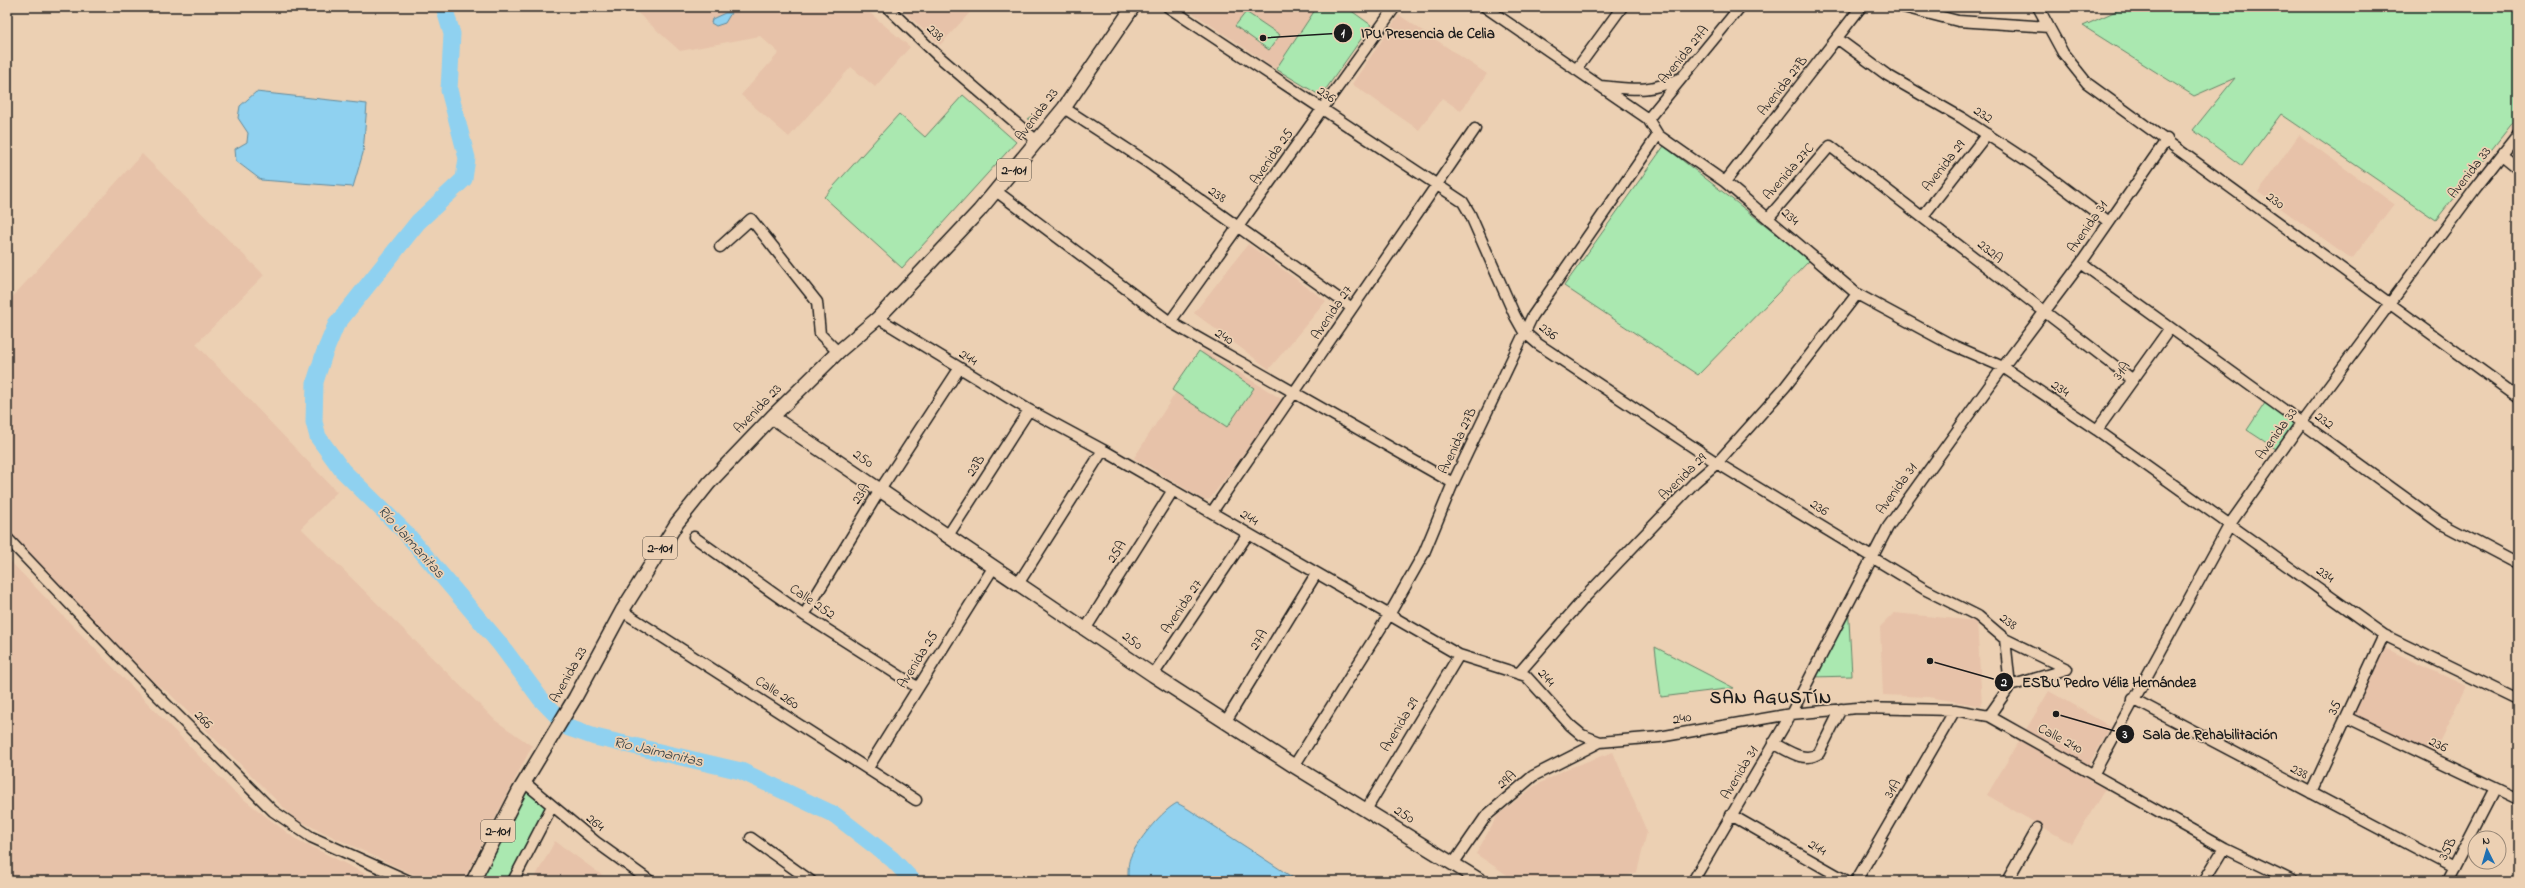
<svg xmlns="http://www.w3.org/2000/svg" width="2525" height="888" font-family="'Indie Flower',sans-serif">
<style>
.built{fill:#e7c2a9}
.green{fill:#aae8b0;stroke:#638266}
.water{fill:#8fd1f0;stroke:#61899b}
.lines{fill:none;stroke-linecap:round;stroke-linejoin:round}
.river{stroke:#8fd1f0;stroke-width:17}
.minor-casing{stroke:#1c1c1c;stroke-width:13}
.major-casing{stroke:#1c1c1c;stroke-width:16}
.minor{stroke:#ecd0b3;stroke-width:10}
.major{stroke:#ecd0b3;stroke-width:13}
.labels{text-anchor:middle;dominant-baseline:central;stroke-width:3.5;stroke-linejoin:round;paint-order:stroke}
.shield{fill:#ecd0b3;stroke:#5a5249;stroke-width:1}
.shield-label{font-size:13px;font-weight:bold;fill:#1c1c1c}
.street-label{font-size:14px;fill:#1c1c1c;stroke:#ecd0b3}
.water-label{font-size:15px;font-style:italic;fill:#334046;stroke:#ecd0b3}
.district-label{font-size:18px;font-weight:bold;letter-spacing:1px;fill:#1c1c1c;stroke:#ecd0b3}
.leader{fill:none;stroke:#1c1c1c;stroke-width:1.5}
.callout-dot{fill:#1c1c1c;stroke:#ecd0b3;stroke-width:1.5}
.mark-label{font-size:12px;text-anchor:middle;font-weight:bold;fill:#fff}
.callout-label{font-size:15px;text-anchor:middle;font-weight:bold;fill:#1c1c1c;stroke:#ecd0b3;stroke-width:3.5;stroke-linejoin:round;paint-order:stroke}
</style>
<rect width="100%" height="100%" fill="#ecd0b3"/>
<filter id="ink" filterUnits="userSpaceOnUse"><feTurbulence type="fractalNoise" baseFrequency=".025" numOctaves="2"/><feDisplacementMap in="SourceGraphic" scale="8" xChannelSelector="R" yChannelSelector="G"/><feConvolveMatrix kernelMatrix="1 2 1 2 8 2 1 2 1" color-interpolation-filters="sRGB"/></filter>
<g filter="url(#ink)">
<!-- built -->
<path class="built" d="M631 7H863L910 47 875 87 851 67 789 137 741 95 779 53 760 36 680 51Z
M899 7H975L940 45Z
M1184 7H1317L1276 69Z
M1399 15 1487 74 1461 111 1442 98 1419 130 1352 84Z
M2299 135 2394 204 2352 259 2258 192Z
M142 154 264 275 196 344 337 492 301 528 496 721 532 746 463 881H427L295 819 169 693 157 685 7 530V303Z
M1248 244 1326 301 1269 369 1194 313Z
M1203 350 1283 400 1210 499 1204 500 1134 458Z
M7 558 233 791 294 838 380 881H7Z
M1894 613 1977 621 1982 706 1928 697 1883 695 1880 627Z
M2385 648 2466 686 2434 753 2353 716Z
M2049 691 2111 727 2082 776 2105 789 2072 844 1987 795Z
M1613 752 1647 832 1637 872 1614 881H1516L1476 854 1497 816 1533 787 1566 769Z
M555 841 610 881H533Z"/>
<!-- green -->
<path class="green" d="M1317 7H1346L1371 25 1321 96 1276 69Z
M2125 7H2518V116L2436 220 2281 114 2242 166 2193 130 2235 78 2194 96 2083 26Z
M1246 12 1280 35 1269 50 1235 26Z
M963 95 1016 142 902 268 824 197 899 114 925 137Z
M1041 106 1043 109 1041 114 1033 120 1027 119 1039 111Z
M1664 146 1810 260 1698 375 1564 286Z
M1199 351 1254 388 1227 427 1172 390Z
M2265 403 2294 422 2276 449 2247 430Z
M1848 602 1852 676 1812 677Z
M1655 647 1734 688 1661 697Z
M525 784 549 803 511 881H476Z"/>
<!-- water -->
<path class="water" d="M725 13H731L725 23 716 26 711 23 712 19Z
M256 92 367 104 363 153 353 187 261 180 236 161 235 149 247 142 248 133 238 118 240 106Z
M1177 803 1188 809 1298 881H1134L1128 876C1128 867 1128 860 1133 852 1141 837 1162 811 1177 803Z"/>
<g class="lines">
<!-- river -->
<path class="river" d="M444 7 452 34 449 90 467 158 464 179 418 222 336 325 324 354 315 382 314 422 318 437 342 470 405 532 500 644 540 698 569 728 595 737 741 771 835 815 892 859 913 881"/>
<!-- minor casing -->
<g class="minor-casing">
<path id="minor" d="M887 7 936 54 1038 142
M1168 7 1463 202 1470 214 1515 316 1524 332 1538 344 1717 463 1926 590 1978 616 2005 639 2067 669
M1485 7 1648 119 1658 135 1725 182 1857 294 1950 344 2003 367 2097 430 2384 635 2518 700
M1903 7 1958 21 2049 27
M2038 7 2063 53 2087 83 2518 397
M1838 39 1887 75 1962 118 2035 166 2109 222
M1576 70 1622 7
M1600 86C1635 89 1648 93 1681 78
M1064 108 1147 162 1352 308
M1648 119 1740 7
M2502 155 2518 168
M1725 182 1861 7
M996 191 1170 322 1453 483
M1923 216 1987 134
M1769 217 1830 146 2133 380
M720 247 751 219 817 302 820 334 838 352
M2081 263 2440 523 2518 564
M878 318 1029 410 1103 450 1459 655 1526 676 1570 725 1582 735 1600 742 1659 737 1791 714 1857 708 1955 710 1989 716 2224 848 2293 881
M1170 322 1395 7
M2097 430 2170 328
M1212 512 1475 129
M694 537 804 615 917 687
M947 537 1029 410
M7 538 151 689 273 811 311 837 409 881
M1018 584 1103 450
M622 611 916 800
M804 615 880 490 959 369
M1086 628 1173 490
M2005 639 2010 686 2067 669
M1519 673 1587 595 1695 482 1717 463 1785 387 1857 294
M1153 675 1248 534
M2133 699 2454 868
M1989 716 2010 686
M2346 717 2518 799
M1226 721 1316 574
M1773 743C1787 750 1805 764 1819 753L1841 709
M1294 766 1389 615 1424 553 1453 483 1532 317 1658 135
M868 768 993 568
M2094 773 2230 524 2302 422 2475 189 2518 134
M524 782 596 842 650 881
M2311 793 2384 635
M1366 810 1459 655
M1731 815 1847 881
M751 838 811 881
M1453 864 1486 816 1533 776 1600 742
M513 881 552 806
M1693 881 1791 714 1888 527 2003 367 2081 263 2167 139
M1856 881 1955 710
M2007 881 2037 828
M2204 881 2224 848
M2447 881 2495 788"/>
</g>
<!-- major casing -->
<g class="major-casing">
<path id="major" d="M772 417 1153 675 1294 766 1481 881
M473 881 519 791 575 698 622 611 677 523 709 483 772 417 838 352 878 318 979 211 1064 108 1133 7"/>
</g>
<!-- minor -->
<use href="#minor" class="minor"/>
<!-- major -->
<use href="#major" class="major"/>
</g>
</g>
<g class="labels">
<!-- shield labels -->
<g class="shield">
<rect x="997" y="159" width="34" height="22" rx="3"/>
<rect x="643" y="537" width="34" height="22" rx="3"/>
<rect x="481" y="820" width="34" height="22" rx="3"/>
</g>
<g class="shield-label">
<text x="1014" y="170">2-101</text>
<text x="660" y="548">2-101</text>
<text x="498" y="831">2-101</text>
</g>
<!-- street labels -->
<g class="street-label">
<text transform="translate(935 33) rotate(43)">238</text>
<text transform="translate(1684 55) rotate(-51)">Avenida 27A</text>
<text transform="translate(1783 86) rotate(-52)">Avenida 27B</text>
<text transform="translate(1326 95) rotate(33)">236</text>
<text transform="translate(1037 115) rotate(-53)">Avenida 23</text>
<text transform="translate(1983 115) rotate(32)">232</text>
<text transform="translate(1272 157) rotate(-55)">Avenida 25</text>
<text transform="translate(1944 166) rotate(-52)">Avenida 29</text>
<text transform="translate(1789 172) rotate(-49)">Avenida 27C</text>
<text transform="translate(2470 173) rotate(-52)">Avenida 33</text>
<text transform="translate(1217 195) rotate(34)">238</text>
<text transform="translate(2275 201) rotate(36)">230</text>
<text transform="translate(1790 217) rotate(41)">234</text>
<text transform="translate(2088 227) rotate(-55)">Avenida 31</text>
<text transform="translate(1990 252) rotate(39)">232A</text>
<text transform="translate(1332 313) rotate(-56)">Avenida 27</text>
<text transform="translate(1548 332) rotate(37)">236</text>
<text transform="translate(1224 337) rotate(30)">240</text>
<text transform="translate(968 358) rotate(31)">244</text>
<text transform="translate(2122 371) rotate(-54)">31A</text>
<text transform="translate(2060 389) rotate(34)">234</text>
<text transform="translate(758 409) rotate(-46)">Avenida 23</text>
<text transform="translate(2324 421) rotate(36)">232</text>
<text transform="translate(2277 434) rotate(-54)">Avenida 33</text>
<text transform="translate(1458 441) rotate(-65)">Avenida 27B</text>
<text transform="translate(863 459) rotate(34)">250</text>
<text transform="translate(976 466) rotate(-57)">23B</text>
<text transform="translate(1683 477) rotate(-44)">Avenida 29</text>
<text transform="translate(1897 489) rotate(-54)">Avenida 31</text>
<text transform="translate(861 494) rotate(-58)">23A</text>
<text transform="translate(1819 508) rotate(32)">236</text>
<text transform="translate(1249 518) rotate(31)">244</text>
<text transform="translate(1117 552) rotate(-58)">25A</text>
<text transform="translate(2325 575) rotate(35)">234</text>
<text transform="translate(812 602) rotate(34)">Calle 252</text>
<text transform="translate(1182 607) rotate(-56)">Avenida 27</text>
<text transform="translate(2008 622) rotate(36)">238</text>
<text transform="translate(1259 640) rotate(-58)">27A</text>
<text transform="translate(1132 641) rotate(35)">250</text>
<text transform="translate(918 660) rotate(-58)">Avenida 25</text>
<text transform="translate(569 675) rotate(-61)">Avenida 23</text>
<text transform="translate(1546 678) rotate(47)">244</text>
<text transform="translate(777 693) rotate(33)">Calle 260</text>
<text transform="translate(2335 708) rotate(-65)">35</text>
<text transform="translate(1682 719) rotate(-10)">240</text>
<text transform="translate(203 720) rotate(46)">266</text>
<text transform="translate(1400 725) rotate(-59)">Avenida 29</text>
<text transform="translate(2060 739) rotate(28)">Calle 240</text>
<text transform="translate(2438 745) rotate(26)">236</text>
<text transform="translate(2299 772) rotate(26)">238</text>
<text transform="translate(1740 773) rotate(-59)">Avenida 31</text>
<text transform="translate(1507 780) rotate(-41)">29A</text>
<text transform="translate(1893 789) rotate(-60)">31A</text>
<text transform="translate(1404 815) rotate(32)">250</text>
<text transform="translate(595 823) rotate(39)">264</text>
<text transform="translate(1817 848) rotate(30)">244</text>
<text transform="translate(2448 849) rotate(-63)">35B</text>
</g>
<!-- water labels -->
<g class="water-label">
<text transform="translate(411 542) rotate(48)">Río Jaimanitas</text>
<text transform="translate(658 752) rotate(13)">Río Jaimanitas</text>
</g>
<!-- district labels -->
<g class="district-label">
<text x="1771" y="699">SAN AGUSTÍN</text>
</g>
</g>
<!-- callouts -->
<path class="leader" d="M1263 38L1343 33M1930 661L2004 682M2056 714L2125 734"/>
<g class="callout-dot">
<circle cx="1263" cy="38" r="4"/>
<circle cx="1930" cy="661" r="4"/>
<circle cx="2056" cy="714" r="4"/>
<circle cx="1343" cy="33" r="10"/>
<circle cx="2004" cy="682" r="10"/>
<circle cx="2125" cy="734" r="10"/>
</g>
<g class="mark-label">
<text x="1343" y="37">1</text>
<text x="2004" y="686">2</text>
<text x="2125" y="738">3</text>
</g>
<g class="callout-label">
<text x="1428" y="38">IPU Presencia de Celia</text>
<text x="2109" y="687">ESBU Pedro Véliz Hernández</text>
<text x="2210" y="739">Sala de Rehabilitación</text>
</g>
<!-- margin -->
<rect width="2525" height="888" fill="none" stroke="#ecd0b3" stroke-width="24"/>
<rect x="12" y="12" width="2501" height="864" fill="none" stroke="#1c1c1c" stroke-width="1.5" filter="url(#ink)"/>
<!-- north arrow -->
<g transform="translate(2487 850) rotate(355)"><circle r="19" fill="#ecd0b3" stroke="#998877"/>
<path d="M0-3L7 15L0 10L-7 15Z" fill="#1f6fb2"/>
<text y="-6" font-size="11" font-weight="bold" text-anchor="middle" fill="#1c1c1c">N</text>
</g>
</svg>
